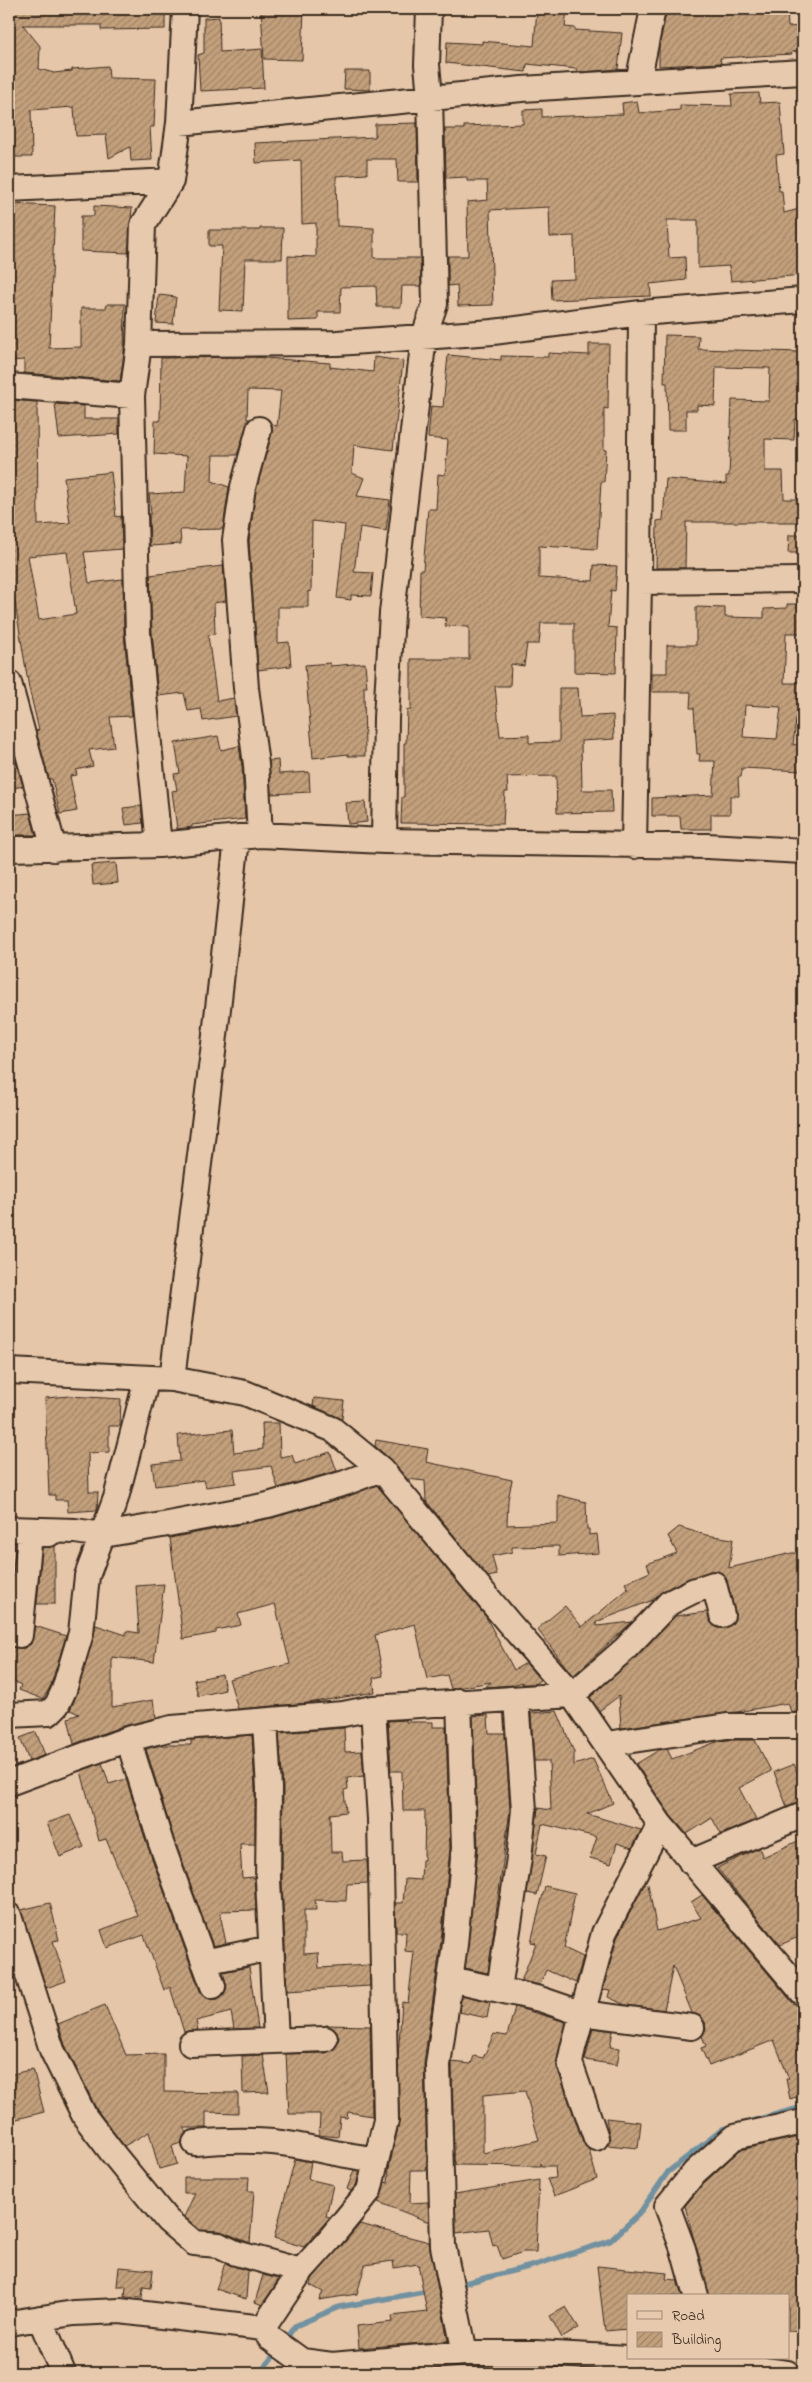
<svg xmlns="http://www.w3.org/2000/svg" width="812" height="2382" font-family="'Indie Flower',sans-serif">
<style>
.lines{fill:none;stroke-linecap:round;stroke-linejoin:round}
.stream{stroke:#7191a0;stroke-width:5.5}
.building{fill:url(#building-hatch);stroke:#3b2a1e;fill-rule:evenodd}
.minor-casing{stroke:#3b2a1e;stroke-width:28}
.minor{stroke:#e7caae;stroke-width:24}
</style>
<defs>
<pattern id="building-hatch" width="6" height="6" patternUnits="userSpaceOnUse" patternTransform="scale(1.25)"><rect width="6" height="6" fill="#c3a07c"/><path d="M-1 1l2-2M0 6l6-6M5 7l2-2" fill="none" stroke="#a08365"/></pattern>
</defs>
<rect width="100%" height="100%" fill="#e5c6a8"/>
<filter id="ink" filterUnits="userSpaceOnUse"><feTurbulence type="fractalNoise" baseFrequency=".02" numOctaves="2"/><feDisplacementMap in="SourceGraphic" scale="10" xChannelSelector="R" yChannelSelector="G"/><feConvolveMatrix kernelMatrix="1 2 1 2 8 2 1 2 1" color-interpolation-filters="sRGB"/></filter>
<g filter="url(#ink)">
<g class="lines">
<!-- stream -->
<path class="stream" d="M457 2285 532 2266 610 2241 639 2214 668 2172 723 2129 803 2107
M284 2341 295 2326 339 2307 446 2288
M260 2373 277 2351"/>
</g>
<!-- building -->
<path class="building" d="M9 9H165V29L101 30V25H23L40 46 39 69 54 73 72 71V69L108 66 109 78 156 79 154 127H150L152 160 131 161 130 147 109 158 106 135 76 136 74 107 31 110 32 157H9Z
M261 9H304L302 60 264 59Z
M537 9H567L565 27 575 28V30L622 33 618 69 583 72 577 71V69L527 64 526 72 446 63 447 42 482 44V41L534 46Z
M667 9H787L788 27 803 26V51L791 52 792 54 720 58 721 63 659 66V47Z
M219 17 220 52 262 49 264 88 200 91 198 55 204 53V18Z
M345 71H370V90L344 89Z
M759 93 760 103 780 102 784 154 776 155 779 191H782L784 213 803 208V275L731 281 729 266 698 268V220H667L669 258 685 257 686 280 650 284 651 296 552 300 551 280 575 279 574 236 550 237 549 207 490 210 493 305 458 306 457 285 448 286V256H468L467 202 488 200 487 181H467V177L446 178 445 129H464V126L523 124V110L542 109V117L623 114 622 103 637 101 639 113 680 110V105L732 106 731 94Z
M417 123 418 182H398L397 159H367V174L336 176 337 226 374 228V258H420L421 286H402L401 307H377L376 286 341 287 340 312H318V320L288 321V256L316 257V223L302 224 301 160 256 163 255 143 375 137V124Z
M9 204 55 206 49 348 81 347V308H106L107 304H125L124 354 120 381 24 373V360L9 361Z
M94 206 132 208 128 253 81 251V216H94Z
M260 228H283L282 259H245L243 311 219 310 222 246H209V230H260Z
M159 295 176 297 173 324 156 323Z
M665 335 699 336 698 349 802 352 800 395 803 396V420L795 419 794 440 765 439V471H783L784 499H800V522H686L685 568H656L657 521 663 520 666 479 726 484V476H729L732 400 769 401 770 368 716 367 715 406 697 405V410H686V430H668L667 383H664Z
M589 344H609L608 409 604 408V450H606L604 482H601L597 549 539 546V578L593 581 594 565 617 566 615 591 611 590 608 627 617 628 616 673 574 672V623H541L539 644H527L524 666 511 664 510 686H495L500 736 529 735V743L559 742V688H578L580 717 613 715 614 739 581 741V744L582 790H611L612 812 557 813 556 776 507 777 508 792H505L503 824 401 823 402 797H404V743H406L407 710H411V659H469V627L445 626 446 618 419 616 420 570H423L428 509H436L438 474 445 475 448 440 428 438 431 406 443 407 448 355 501 360V356L548 357V353L589 355Z
M253 357 330 363V367L373 372 374 357 403 361 393 450 354 445 352 473 364 478 357 496 390 500 386 531 360 527 354 572 373 573 371 596 351 595V600L337 598 345 525 312 521 311 592 308 591V607H278V643L289 642 291 666 258 670 249 541 256 490 272 433V425L277 426 281 391 248 390 247 419H249L237 455H213L212 481 229 487 223 529 180 530 181 544 150 546 149 514H151L149 494 185 492 187 456 154 454 155 421H160L161 358Z
M9 400 37 402 38 525 70 523 64 477 104 473 111 472 116 517 121 516 122 549 84 552 89 583 123 579 124 634 132 716 110 717 114 747 89 750 93 766 76 770 77 775 70 776 77 811 60 814 52 779H49L36 731 39 730 29 688 14 597 9 598ZM67 552 76 614 39 620 28 556Z
M55 404 84 406V419H119V434L59 438Z
M789 535H803V553H788Z
M223 566 226 601 214 603 215 634 208 635 217 701 234 698 236 716 203 721 201 709 188 711 184 693 158 696 152 632 150 575Z
M787 604H803L802 633H786L784 683H803V703H798L793 745 803 744V771L742 768 741 777H738L739 796H730V814H711V829H681L680 816H652V798L713 795 715 761H699L700 754H697L694 708H690L691 692H652V673H667V645H696V607L725 608V617L764 618V609L787 608ZM745 705 781 707 777 739 743 737Z
M330 663V666L365 663 367 687H364L365 756H348V754L313 758 305 665Z
M218 736 221 750 239 746 242 766 245 819 192 825V827L177 829 172 791 177 790 174 774 180 773 175 743Z
M14 756 23 786 9 789V757Z
M278 760 279 774 309 772 310 792 271 794 269 761Z
M365 802 367 822 348 824 346 803Z
M141 806 143 823 126 825 123 808Z
M30 813 36 835H9V815Z
M116 863 118 883 93 885 91 865Z
M70 1396 121 1399 120 1426H109V1452L88 1453 89 1492H98L97 1510 68 1512 67 1500H55V1495H49L45 1398Z
M314 1398 344 1401 342 1419 313 1406Z
M262 1423H279L280 1457 292 1455 295 1464 330 1452 337 1471 278 1488 271 1466 234 1471 236 1483 206 1487 204 1480 155 1486 152 1464 180 1461 178 1435 232 1430 234 1453 263 1449Z
M376 1440 428 1449 426 1462 512 1480 508 1500 507 1525 558 1523V1495L586 1502 587 1529H589V1535L597 1534 599 1553 559 1556V1546L512 1547V1552L492 1556 497 1575 488 1577 426 1501 425 1481 407 1479 391 1460 375 1446Z
M377 1485 486 1617 514 1670 526 1663 540 1680 534 1684H522V1682L513 1685 485 1687 491 1682 451 1689 447 1675 427 1679 415 1624 375 1635 383 1676 373 1678 375 1692 308 1703 238 1709 229 1679 290 1664 275 1604 238 1614 241 1625 216 1630V1633L183 1639 170 1538 272 1518 349 1496Z
M679 1527 706 1535 733 1539 729 1568 792 1553H803V1624H800L803 1646V1712H791L788 1703 737 1712 621 1728 619 1696 599 1711 590 1697 634 1659 675 1616 707 1612 712 1624 718 1628H725L732 1624 735 1612 727 1581 724 1575 718 1571H710L687 1579 663 1591 653 1600 596 1622 597 1626 632 1622 573 1676 537 1629 565 1606 582 1627 628 1589 625 1583 650 1572 647 1564 677 1553 668 1536Z
M55 1546V1604H37L42 1548Z
M9 1569 13 1570 9 1604Z
M164 1584 154 1662 112 1657V1707L153 1700 156 1718 123 1726 74 1744 68 1718 79 1714 70 1710 77 1694 96 1625 126 1635V1631L139 1633 136 1586Z
M35 1626 66 1636 51 1685 43 1699 19 1690 21 1685 9 1679V1647L24 1648 31 1644Z
M222 1674 225 1690 198 1696 194 1680Z
M557 1711 574 1752V1765L593 1759 613 1803 587 1814 641 1830 632 1848 617 1843 611 1864 590 1858 597 1837 542 1824 536 1854 546 1856 537 1895 527 1893 538 1808 551 1810 549 1761H534L531 1713Z
M488 1715 489 1733H505L510 1810 488 1973 465 1968 478 1849 473 1716Z
M406 1720V1722H433V1727H446L450 1848 441 1942 424 2063 427 2159 426 2170H411L410 2203 428 2202 429 2222 378 2202 385 2182 388 2183 389 2168 399 2123 398 2057 402 2002 408 2003 414 1952 405 1951 406 1932H396L395 1903H403L405 1879 421 1880 422 1860H424L425 1811H403L402 1771H391L388 1721Z
M344 1728 345 1752 362 1751 364 1776 347 1778 348 1789 344 1790 346 1812 330 1814 331 1852H342L343 1861 367 1860 368 1883 347 1884 346 1901 315 1900 316 1910H304V1954L318 1953 319 1968 369 1965 370 1986 287 1991 282 1880 283 1788 279 1733Z
M36 1732 45 1755 29 1761 20 1738Z
M252 1735 255 1788V1844H240L242 1878 254 1877 256 1910 222 1911 220 1914 226 1943 213 1946 174 1839 146 1749 161 1745H191V1740Z
M728 1740H755L771 1771 739 1788 756 1820 721 1834 712 1818 687 1834 671 1816 636 1764 659 1750 667 1749 672 1759 719 1741Z
M102 1763 109 1784 126 1779 148 1847 200 1991 210 1999H218L224 1994 227 1988 223 1972 249 1967 258 2028 234 2029 231 2012 196 2021 198 2030 184 2032 170 1987 164 1990 144 1935 107 1948 101 1930 138 1916 106 1839 99 1841 81 1771Z
M794 1764 797 1771 803 1768V1802L787 1807 774 1772Z
M70 1815 84 1847 60 1857 47 1823Z
M803 1830V1935L780 1945 717 1868 759 1848 763 1857 800 1840 797 1832Z
M648 1884 657 1931 701 1918 691 1902 702 1895 792 2002 803 2006V2109H800L796 2097 790 2099 786 2079H789L774 2040 709 2066 701 2048 706 2046 702 2036 706 2029 705 2022 700 2016 692 2013 673 1966 664 2010 625 2005 608 1997 610 1990 603 1989 617 1938 644 1885Z
M545 1886 575 1893 564 1948 583 1957 576 1983 546 1970 540 1985 521 1981 536 1943 531 1942Z
M50 1903 59 1940 53 1941 66 1981 46 1988 21 1910Z
M462 1995 490 2002 487 2018 459 2012Z
M105 2005 126 2055 164 2054V2092L238 2093V2113L206 2112V2128H184L186 2133 181 2143 172 2146 177 2164 159 2169 149 2132 124 2146 97 2110 65 2045 58 2024Z
M515 2007 566 2022 557 2060V2067L583 2142 589 2150 597 2179 554 2196 547 2179 556 2178 555 2166H541L540 2163V2166L456 2165 454 2160 452 2062 471 2064 474 2056 483 2058 494 2034 507 2036ZM525 2091 539 2140 483 2153V2095Z
M326 2025 370 2026 372 2116 348 2112 347 2118 340 2117 338 2137 319 2135 320 2114H289L286 2054 326 2053 333 2050 337 2045 339 2038 336 2031Z
M593 2028 613 2031 610 2047 620 2048 617 2065 585 2060Z
M263 2055 269 2092 243 2093 242 2056Z
M33 2069 44 2112 9 2121V2075Z
M606 2118 641 2122 638 2148 607 2145 610 2140Z
M803 2136V2332L788 2331V2296H709L685 2206 705 2182 740 2150Z
M295 2159 311 2162 308 2179 333 2185 326 2216 330 2217 304 2247 274 2238Z
M354 2170 360 2171 356 2185 351 2191 347 2189Z
M184 2177H249L248 2191H254L250 2243 220 2231 200 2230 184 2217 195 2193H184Z
M539 2180 536 2252H523L502 2259 497 2245 493 2246 489 2229 456 2233 455 2194Z
M360 2224 429 2242 448 2341 359 2348 357 2326 393 2322 392 2316 427 2312 418 2264 394 2268 393 2261 365 2265 357 2294 319 2300 323 2292 310 2285 313 2278Z
M225 2263 248 2271 246 2299 216 2289Z
M597 2266 667 2273 666 2279 677 2280 682 2296H628V2329L605 2331Z
M119 2267 153 2270 151 2288 143 2287 142 2298 125 2297 126 2286H117Z
M263 2275 279 2279 262 2305 255 2302Z
M566 2307 579 2328 562 2338 550 2316Z"/>
<g class="lines">
<!-- minor casing -->
<g class="minor-casing">
<path id="minor" d="M638 82 653 9
M179 123 522 89 803 72
M9 189 171 181
M139 344 337 343 493 332 641 313 803 300
M9 386 132 396
M259 429 243 487 235 540 246 688 256 765 260 835
M639 582 803 580
M9 683 54 849
M384 841 386 718 392 613 424 336 435 304 430 96 427 65 429 9
M159 845 138 633 132 396 139 344 143 225 171 181 179 123 185 9
M634 846 639 582 641 313
M9 849 159 845 260 835 384 841 707 846 803 851
M9 1371 172 1379 245 1393 332 1429 381 1469 508 1622 572 1695 660 1824 803 1993
M172 1379 214 1044 237 839
M9 1529 75 1531 103 1535 168 1524 268 1505 345 1483 381 1469
M9 1633 20 1635 30 1534H49
M459 1701 464 1848 455 1944 438 2065 443 2246 465 2353
M9 1715 49 1713 57 1705 64 1690 81 1633 87 1576 116 1498 147 1378
M265 1722 269 1788 268 1880 276 2040
M128 1739 161 1843 213 1986
M606 1744 727 1726H803
M9 1783 128 1739 172 1728 343 1714 373 1708 572 1695 625 1649 669 1603 693 1591 714 1584 722 1615
M691 1862 803 1815
M9 1916 52 2050 85 2117 114 2155 167 2220 194 2243 219 2245 236 2253 301 2271
M204 1962 271 1948
M451 1979 540 1999 581 2013 692 2027
M499 1989 519 1858 524 1810 516 1699
M191 2044 325 2039
M596 2138 570 2063 573 2048 604 1933 660 1824
M195 2143C228 2140 262 2139 295 2145 322 2150 348 2157 375 2159
M696 2296 683 2249 667 2206 695 2172 734 2137 803 2122
M40 2318 63 2373
M9 2323 74 2313 120 2311 263 2328 301 2271 328 2241 369 2191 386 2120 380 1819 373 1708
M263 2328 270 2338 302 2361 332 2365 465 2353H536L628 2358
M646 2358 689 2360 787 2373"/>
</g>
<!-- minor -->
<use href="#minor" class="minor"/>
</g>
</g>
<!-- margin -->
<rect width="812" height="2382" fill="none" stroke="#e7caae" stroke-width="30"/>
<rect x="15" y="15" width="782" height="2352" fill="none" stroke="#3b2a1e" stroke-width="2" filter="url(#ink)"/>
<!-- legend -->
<rect x="627" y="2294" width="162" height="65" fill="#e7caae" stroke="#a28a74"/>
<rect x="637" y="2311" width="25" height="8" fill="#e7caae" stroke="#a28a74"/>
<text x="672" y="2320" font-size="15" fill="#3b2a1e">Road</text>
<rect x="637" y="2332" width="25" height="15" fill="url(#building-hatch)" stroke="#a28a74"/>
<text x="672" y="2344" font-size="15" fill="#3b2a1e">Building</text>
</svg>
